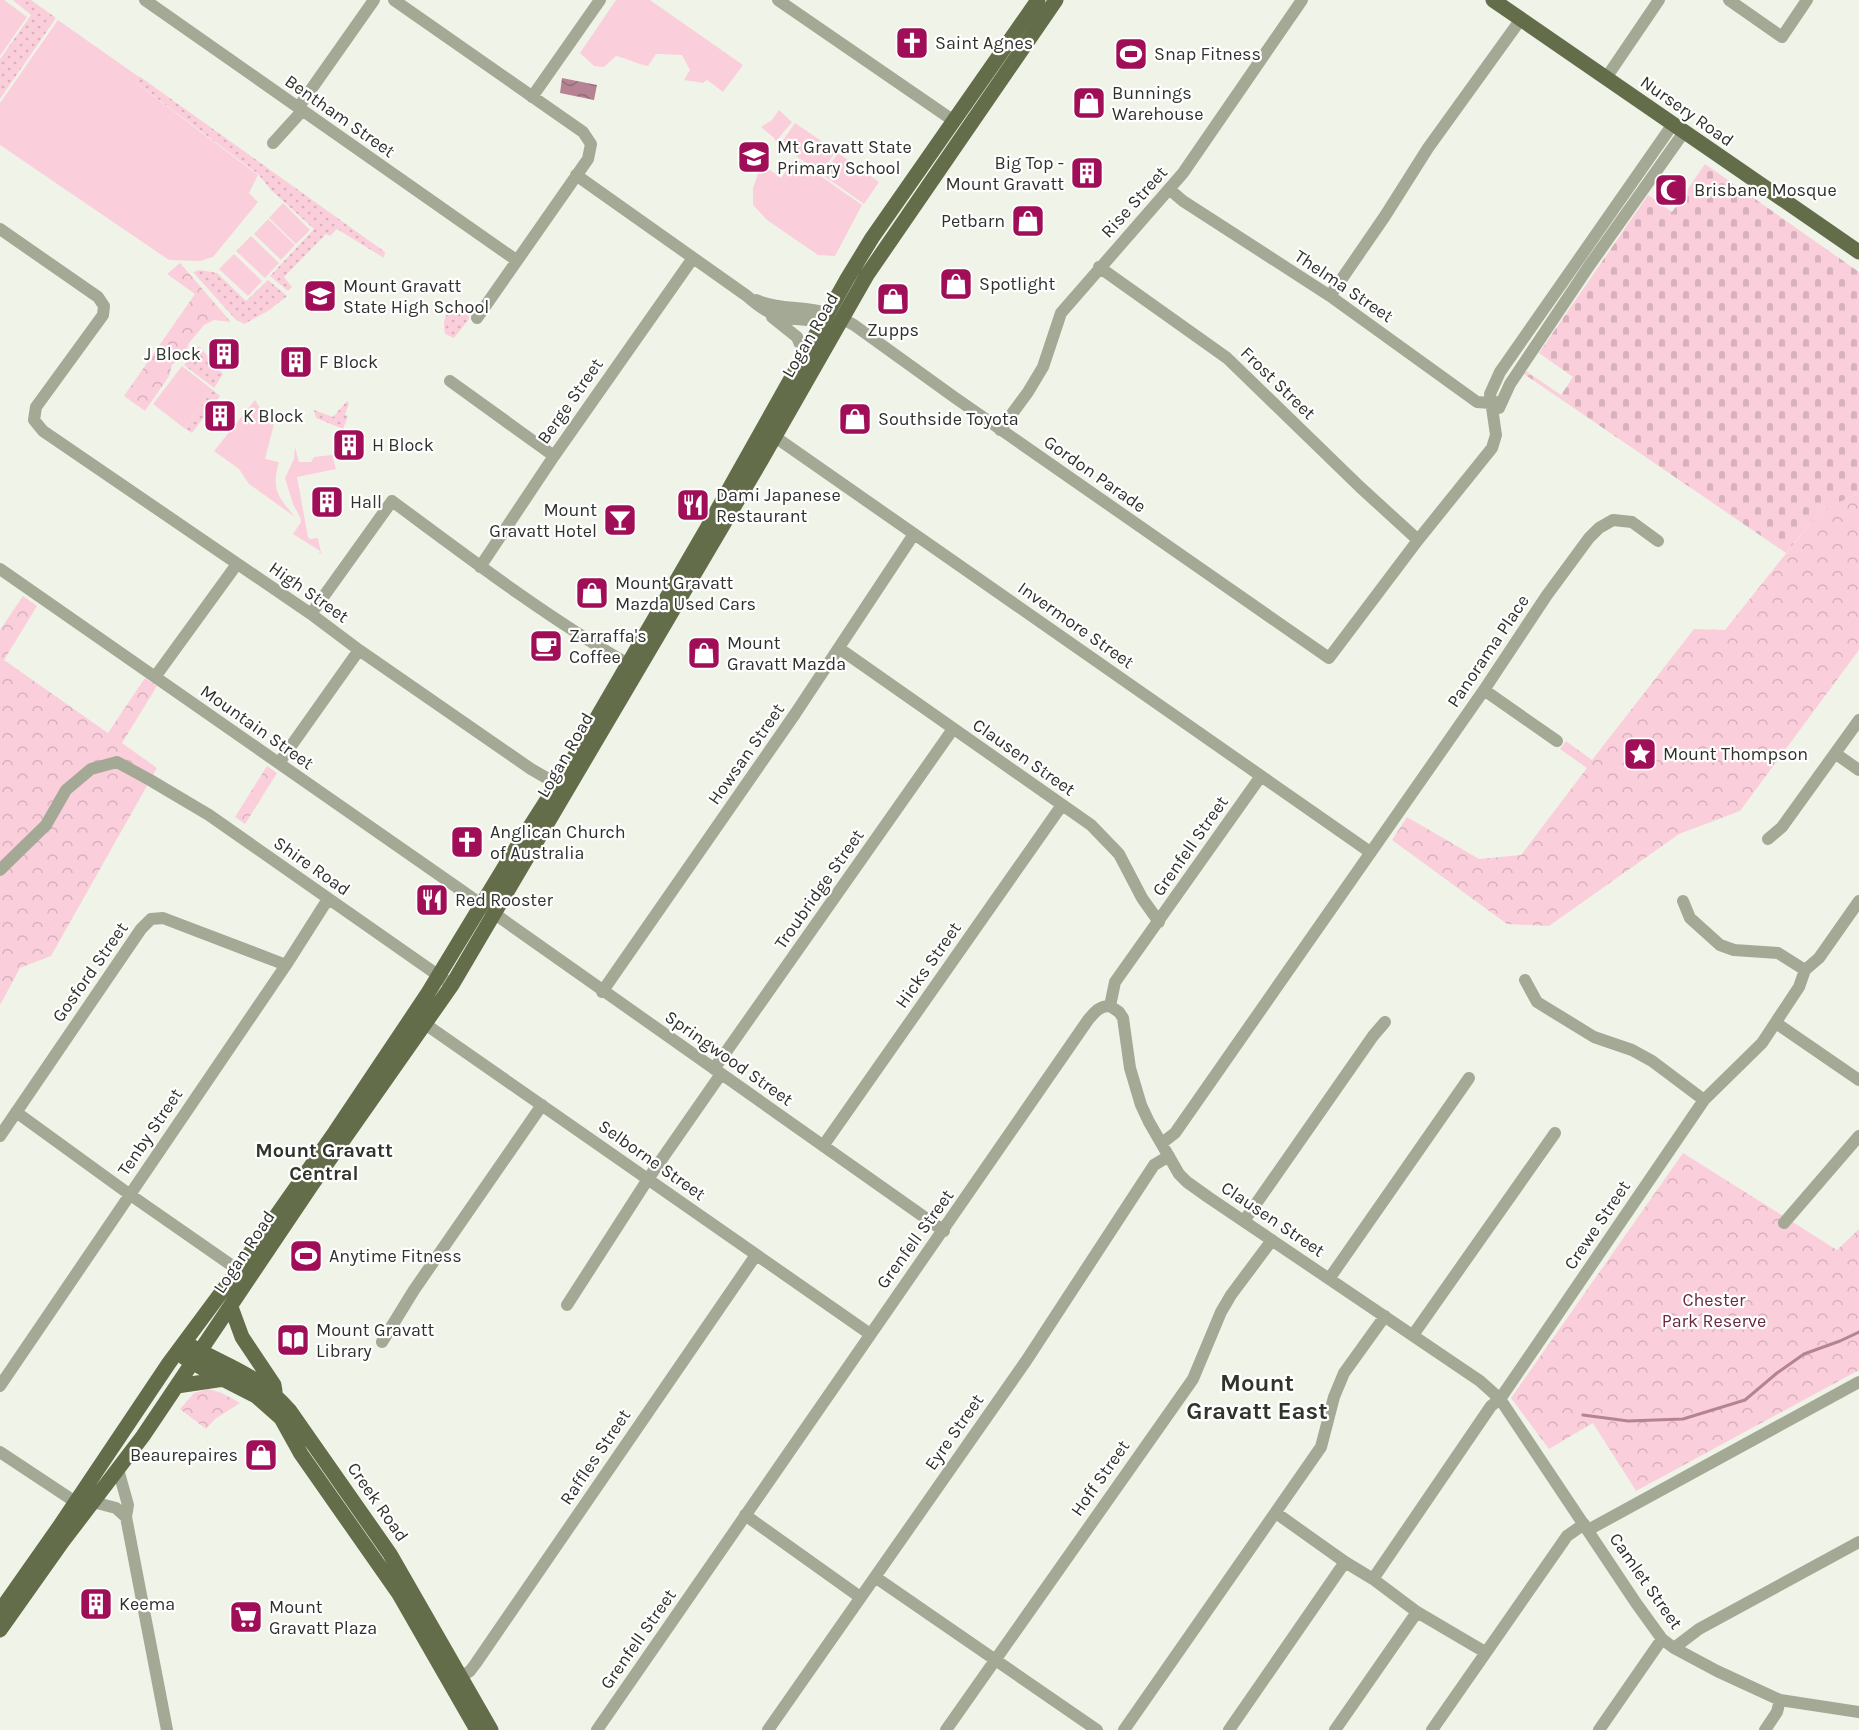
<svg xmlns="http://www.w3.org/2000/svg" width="1859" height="1730" font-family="Karla,sans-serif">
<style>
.grass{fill:#fbcedb}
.forest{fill:url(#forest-crowns)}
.cemetery{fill:url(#cemetery-stones)}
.garden{fill:url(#garden-dots)}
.water{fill:url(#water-waves)}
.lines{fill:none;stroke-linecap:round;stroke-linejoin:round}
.stream{stroke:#b58393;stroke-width:3}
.minor{stroke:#a3a995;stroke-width:12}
.major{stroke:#636d49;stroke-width:15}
.labels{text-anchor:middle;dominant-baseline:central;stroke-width:4.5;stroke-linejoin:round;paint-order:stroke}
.poi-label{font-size:18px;fill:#30312d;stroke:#fff;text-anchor:start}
.street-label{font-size:18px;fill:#30312d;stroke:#fff}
.park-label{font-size:18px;fill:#672840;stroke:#fff}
.neighbourhood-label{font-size:20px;font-weight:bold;fill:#31342b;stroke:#fff}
.district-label{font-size:24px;font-weight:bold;fill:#31342b;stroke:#fff}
</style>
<defs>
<pattern id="forest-crowns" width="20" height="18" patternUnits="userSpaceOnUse" patternTransform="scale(1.5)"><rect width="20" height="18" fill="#fbcedb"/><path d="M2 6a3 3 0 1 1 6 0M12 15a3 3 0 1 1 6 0" fill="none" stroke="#d7b1bc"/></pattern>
<pattern id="cemetery-stones" width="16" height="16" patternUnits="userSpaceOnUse" patternTransform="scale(1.5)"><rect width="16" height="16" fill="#fbcedb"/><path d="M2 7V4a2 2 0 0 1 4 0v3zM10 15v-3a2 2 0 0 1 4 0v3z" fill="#d7b1bc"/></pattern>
<pattern id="garden-dots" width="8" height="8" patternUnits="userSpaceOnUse" patternTransform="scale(1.5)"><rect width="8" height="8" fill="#fbcedb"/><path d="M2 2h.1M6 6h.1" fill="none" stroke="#d7b1bc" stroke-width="1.8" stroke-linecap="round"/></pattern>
<pattern id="water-waves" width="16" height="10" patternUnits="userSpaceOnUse" patternTransform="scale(1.5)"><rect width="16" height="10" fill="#b58393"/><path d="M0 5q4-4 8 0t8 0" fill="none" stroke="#946c78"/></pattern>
</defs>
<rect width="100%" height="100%" fill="#f0f4e8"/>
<!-- grass -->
<path class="grass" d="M0 0H4L27 17 0 56Z
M616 0H650L743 65 723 92 707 80 703 83 684 80 690 70 682 55 656 54 648 66C636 64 627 58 616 56L604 67 594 66 580 53Z
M58 20 139 77 136 83 258 175 249 193 258 202 213 257 200 261 169 260 0 145V103Z
M779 110 792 122 777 140V143L773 137 761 127 772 120Z
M795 123 836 151 821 173 780 145Z
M838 153 879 182 864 204 823 175Z
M795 158 862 205 835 256 818 255 767 220 753 205V188L759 171 767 168 781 178Z
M283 203 310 230 296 244 269 218Z
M268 219 295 245 281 260 254 234Z
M251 236 279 263 265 278 236 251Z
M234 254 262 281 248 296 219 269Z
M182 366 213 390 184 428 153 404Z
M255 400 266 418 275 420 265 459 279 462C271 490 278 496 295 517L249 484 239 469 214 451Z
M295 447 299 462H311L314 457 332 455 336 469 297 477 308 537 310 539 318 538 321 553 319 554 320 551 293 534 301 522 300 517 293 504 285 478 294 459Z"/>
<!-- forest -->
<path class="forest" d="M180 263 231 322 214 320 204 325 189 343 186 352 172 365 169 376 145 411 124 396 195 294 167 274Z
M1859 493V650L1740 811 1679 834 1549 926 1507 924 1392 840 1407 817 1479 859 1521 855 1587 768 1560 749 1566 741 1592 760 1694 629 1725 630 1820 511Z
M23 596 37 606 4 660 108 733 145 678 157 686 122 743 157 768 51 956 20 968 0 1005V630Z
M267 766 277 773 245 824 235 817Z
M1683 1153 1837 1250 1859 1229V1370L1636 1491 1593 1423 1549 1449 1511 1398Z
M208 1389 222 1393 240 1403 215 1419 206 1429 180 1409 194 1393Z"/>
<!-- cemetery -->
<path class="cemetery" d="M1705 164 1859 272V493L1820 511 1786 553 1524 374 1526 371 1561 395 1573 377 1539 353 1648 195 1672 212Z"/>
<!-- garden -->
<path class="garden" d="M13 0H31L56 18 0 99V59L31 15Z
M139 76 385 252 384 258 337 229 330 236 326 234 284 277 292 287 288 291 270 276 314 229 271 190 258 174 135 82Z
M200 270 217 273 246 301 268 280 287 296 268 311 244 324 235 319 193 272Z
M454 301 468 311 469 319 454 338 445 334C442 320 446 313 454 301Z
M199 346 223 374 214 388 184 365Z
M213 390 220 396 192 433 184 428Z
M347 401 349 403 345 415 348 416 343 429 316 418 314 410 333 417Z"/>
<!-- water -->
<path class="water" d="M562 78 597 85 594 100 560 93Z"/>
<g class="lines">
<!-- stream -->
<path class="stream" d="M1583 1415 1628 1421 1683 1419 1745 1400 1777 1373 1804 1354 1840 1341 1859 1332"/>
<!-- minor -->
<path class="minor" d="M145 0 516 260
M394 0 583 132 591 144 588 159 477 318
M778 0 954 121
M1729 0 1782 37 1807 0
M1606 78 1659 0
M532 97 600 0
M298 108 374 0
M273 143 302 111
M576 175 747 296C776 322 786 318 822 321
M1169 189 1183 201 1330 296 1477 402 1490 403 1501 402
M0 229 98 297 104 306 103 315 36 407 34 420 43 431 311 614 359 650 531 769 564 788
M1099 267 1227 358 1360 487 1418 540
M1330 296 1385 216 1428 148 1521 19
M756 300C779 310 803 306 827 313
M772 317 797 337 804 353
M841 318 854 325 954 397 1329 658 1418 540 1492 448 1496 435 1490 394 1500 372 1673 124
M450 381 554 456
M1499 408 1510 384 1589 266 1684 132
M1000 430 1028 392 1043 367 1061 313 1183 173 1302 0
M768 432 1370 852
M480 567 554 456 693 258
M0 569 458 888 944 1231
M311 614 392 501C469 558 545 616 628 664
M840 649 1091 825 1119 854 1142 898 1159 922
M155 677 237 564
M1484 690 1557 741
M1836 754 1859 770
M279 763 359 650
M1768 839 1782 827 1859 720
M0 870 46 825 66 790 91 769 117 762 150 780 209 815 452 985
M1683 901 1690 918 1720 945 1734 950 1778 953 1805 970
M1525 980 1537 1002 1594 1037 1632 1050 1652 1061 1704 1100
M602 992 795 714 914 534
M1110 1006 1119 1012 1123 1018 1130 1068 1141 1105 1149 1122 1179 1174 1187 1182 1208 1197 1480 1381 1500 1399 1636 1603 1662 1639 1674 1648 1717 1671 1780 1700 1859 1712
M1110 1006 1115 982 1261 776
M418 1019 870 1334
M1776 1023 1859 1080
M714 1069 953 729
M16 1112 129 1194 244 1274
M0 1136 141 929 151 919 163 918 286 965
M1162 1143 1175 1133 1484 690 1547 595 1589 538 1599 528 1613 520 1632 522 1658 541
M823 1146 1062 805
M1244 1221 1373 1036 1385 1022
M1784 1223 1859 1136
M1329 1279 1469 1078
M567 1305 648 1179 721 1074
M1413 1335 1555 1133
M382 1342 414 1290 542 1105
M0 1386 286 965 328 899
M0 1452 83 1507
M118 1469 128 1505 126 1517 167 1730
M93 1502 116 1508 126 1517
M1276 1513 1345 1562 1373 1579 1417 1612 1485 1652
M745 1515 860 1597
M1588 1530 1859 1382
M875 1577 1097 1730
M1373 1579 1491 1406 1500 1399 1704 1100 1762 1043 1799 987 1805 970 1819 958 1859 901
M1674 1648 1699 1629 1859 1542
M461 1677 470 1671 476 1663 756 1255
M597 1730 1088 1020C1095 1012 1099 1006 1110 1006
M768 1730 1026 1361 1154 1165 1169 1156
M946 1730 1193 1379 1221 1312 1231 1295 1272 1240
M1124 1730 1321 1447 1334 1397 1344 1373 1385 1316
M1229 1730 1345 1562
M1335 1730 1417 1612
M1432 1730 1558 1549 1567 1536 1584 1524
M1599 1730 1662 1639
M1765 1730 1777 1712 1780 1700"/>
<!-- major -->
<path class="major" d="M1493 0 1859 252
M231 1307 242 1337 274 1385 275 1391
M193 1347C233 1369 259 1375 290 1411L390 1554 491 1730
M185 1358 209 1372 256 1396 281 1418 301 1454 399 1594 477 1730
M177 1386 224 1379
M0 1611 59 1527 169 1363 238 1270 335 1132 428 993 513 853 570 764 706 530 847 279 872 238 1038 0
M0 1630 63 1541 143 1436 311 1186 452 985 762 459 867 275 1056 0"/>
</g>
<!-- icons -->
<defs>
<g id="church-square" transform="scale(1.725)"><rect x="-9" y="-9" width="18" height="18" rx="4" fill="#9f0e57" stroke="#fff"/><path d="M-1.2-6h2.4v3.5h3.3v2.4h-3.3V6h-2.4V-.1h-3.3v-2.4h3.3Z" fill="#fff"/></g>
<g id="stadium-square" transform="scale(1.725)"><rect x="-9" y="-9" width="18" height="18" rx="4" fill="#9f0e57" stroke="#fff"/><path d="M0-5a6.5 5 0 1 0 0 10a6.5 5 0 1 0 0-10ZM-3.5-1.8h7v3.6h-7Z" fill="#fff"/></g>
<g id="shop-square" transform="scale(1.725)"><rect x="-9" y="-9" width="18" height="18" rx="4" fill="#9f0e57" stroke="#fff"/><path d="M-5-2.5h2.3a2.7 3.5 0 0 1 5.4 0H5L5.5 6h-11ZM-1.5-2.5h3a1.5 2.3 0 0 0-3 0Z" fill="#fff"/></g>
<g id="school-square" transform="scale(1.725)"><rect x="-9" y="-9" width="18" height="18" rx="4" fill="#9f0e57" stroke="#fff"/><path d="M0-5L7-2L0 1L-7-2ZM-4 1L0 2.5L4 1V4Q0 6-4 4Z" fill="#fff"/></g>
<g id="building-square" transform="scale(1.725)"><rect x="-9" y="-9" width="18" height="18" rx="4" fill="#9f0e57" stroke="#fff"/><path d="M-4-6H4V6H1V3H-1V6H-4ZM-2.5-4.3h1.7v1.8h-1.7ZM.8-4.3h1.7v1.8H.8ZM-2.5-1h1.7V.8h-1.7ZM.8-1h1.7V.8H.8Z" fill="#fff"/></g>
<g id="mosque-square" transform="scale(1.725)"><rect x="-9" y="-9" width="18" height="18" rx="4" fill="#9f0e57" stroke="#fff"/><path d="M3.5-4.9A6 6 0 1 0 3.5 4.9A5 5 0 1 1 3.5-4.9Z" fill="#fff"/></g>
<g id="restaurant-square" transform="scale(1.725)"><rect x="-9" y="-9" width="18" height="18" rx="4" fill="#9f0e57" stroke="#fff"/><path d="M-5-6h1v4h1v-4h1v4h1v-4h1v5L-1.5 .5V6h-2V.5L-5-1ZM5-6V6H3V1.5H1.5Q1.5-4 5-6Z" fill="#fff"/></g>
<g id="bar-square" transform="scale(1.725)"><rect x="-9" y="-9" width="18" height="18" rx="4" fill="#9f0e57" stroke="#fff"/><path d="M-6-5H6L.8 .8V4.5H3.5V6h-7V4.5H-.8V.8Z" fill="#fff"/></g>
<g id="cafe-square" transform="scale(1.725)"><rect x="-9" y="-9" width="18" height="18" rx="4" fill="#9f0e57" stroke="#fff"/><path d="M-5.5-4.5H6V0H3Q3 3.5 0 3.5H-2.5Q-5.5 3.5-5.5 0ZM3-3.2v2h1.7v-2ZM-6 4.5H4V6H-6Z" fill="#fff"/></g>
<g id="sight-square" transform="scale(1.725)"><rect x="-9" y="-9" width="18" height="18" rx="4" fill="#9f0e57" stroke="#fff"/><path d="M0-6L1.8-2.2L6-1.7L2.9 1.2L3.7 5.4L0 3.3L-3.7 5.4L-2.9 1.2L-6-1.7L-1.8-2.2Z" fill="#fff"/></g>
<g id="library-square" transform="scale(1.725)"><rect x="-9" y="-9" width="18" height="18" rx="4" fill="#9f0e57" stroke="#fff"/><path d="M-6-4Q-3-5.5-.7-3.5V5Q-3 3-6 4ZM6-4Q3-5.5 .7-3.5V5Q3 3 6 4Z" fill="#fff"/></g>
<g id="supermarket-square" transform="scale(1.725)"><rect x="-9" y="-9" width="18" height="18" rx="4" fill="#9f0e57" stroke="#fff"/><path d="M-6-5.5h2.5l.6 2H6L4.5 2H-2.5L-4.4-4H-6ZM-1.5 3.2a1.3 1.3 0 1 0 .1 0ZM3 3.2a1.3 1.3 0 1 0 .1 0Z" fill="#fff"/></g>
</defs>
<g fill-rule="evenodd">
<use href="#church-square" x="912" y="43"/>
<use href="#stadium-square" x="1131" y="54"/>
<use href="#shop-square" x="1089" y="103"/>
<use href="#school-square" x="754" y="157"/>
<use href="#building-square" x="1087" y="173"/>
<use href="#mosque-square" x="1671" y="190"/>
<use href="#shop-square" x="1028" y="221"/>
<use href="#shop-square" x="956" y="284"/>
<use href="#school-square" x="320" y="296"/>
<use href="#shop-square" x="893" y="299"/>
<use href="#building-square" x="224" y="354"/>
<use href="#building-square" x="296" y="362"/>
<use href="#building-square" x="220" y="416"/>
<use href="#shop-square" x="855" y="419"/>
<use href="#building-square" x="349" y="445"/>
<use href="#building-square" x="327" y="502"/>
<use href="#restaurant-square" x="693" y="505"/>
<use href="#bar-square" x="620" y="520"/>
<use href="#shop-square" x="592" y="593"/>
<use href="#cafe-square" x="546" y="646"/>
<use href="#shop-square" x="704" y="653"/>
<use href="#sight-square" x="1640" y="754"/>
<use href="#church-square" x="467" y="842"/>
<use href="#restaurant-square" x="432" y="900"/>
<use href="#stadium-square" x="306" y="1256"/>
<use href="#library-square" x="293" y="1340"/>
<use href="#shop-square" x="261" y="1455"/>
<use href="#building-square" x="96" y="1604"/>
<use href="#supermarket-square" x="246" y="1617"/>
</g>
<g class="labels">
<!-- poi labels -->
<g class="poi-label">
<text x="935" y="43">Saint Agnes</text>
<text x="1154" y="54">Snap Fitness</text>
<text x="1112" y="93">Bunnings<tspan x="1112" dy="21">Warehouse</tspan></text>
<text x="777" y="147">Mt Gravatt State<tspan x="777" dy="21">Primary School</tspan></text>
<text x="1064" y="163" text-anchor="end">Big Top -<tspan x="1064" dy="21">Mount Gravatt</tspan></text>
<text x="1694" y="190">Brisbane Mosque</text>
<text x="1005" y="221" text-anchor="end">Petbarn</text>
<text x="979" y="284">Spotlight</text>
<text x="343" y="286">Mount Gravatt<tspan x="343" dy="21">State High School</tspan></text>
<text x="893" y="330" text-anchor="middle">Zupps</text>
<text x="201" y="354" text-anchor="end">J Block</text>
<text x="319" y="362">F Block</text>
<text x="243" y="416">K Block</text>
<text x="878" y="419">Southside Toyota</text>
<text x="372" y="445">H Block</text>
<text x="716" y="495">Dami Japanese<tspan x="716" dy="21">Restaurant</tspan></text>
<text x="350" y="502">Hall</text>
<text x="597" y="510" text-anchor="end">Mount<tspan x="597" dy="21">Gravatt Hotel</tspan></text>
<text x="615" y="583">Mount Gravatt<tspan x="615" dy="21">Mazda Used Cars</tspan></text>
<text x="569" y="636">Zarraffa's<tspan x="569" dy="21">Coffee</tspan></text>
<text x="727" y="643">Mount<tspan x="727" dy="21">Gravatt Mazda</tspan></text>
<text x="1663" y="754">Mount Thompson</text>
<text x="490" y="832">Anglican Church<tspan x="490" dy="21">of Australia</tspan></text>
<text x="455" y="900">Red Rooster</text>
<text x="329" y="1256">Anytime Fitness</text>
<text x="316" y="1330">Mount Gravatt<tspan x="316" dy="21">Library</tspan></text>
<text x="238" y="1455" text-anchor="end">Beaurepaires</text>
<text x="119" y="1604">Keema</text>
<text x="269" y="1607">Mount<tspan x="269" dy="21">Gravatt Plaza</tspan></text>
</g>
<!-- street labels -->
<g class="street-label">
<text transform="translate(1687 111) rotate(35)">Nursery Road</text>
<text transform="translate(340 116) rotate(35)">Bentham Street</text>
<text transform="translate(1134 202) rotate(-48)">Rise Street</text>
<text transform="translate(1344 286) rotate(34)">Thelma Street</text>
<text transform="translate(810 335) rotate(-60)">Logan Road</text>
<text transform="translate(1278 383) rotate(44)">Frost Street</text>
<text transform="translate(570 401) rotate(-55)">Berge Street</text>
<text transform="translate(1095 474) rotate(35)">Gordon Parade</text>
<text transform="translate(309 592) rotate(35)">High Street</text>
<text transform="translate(1076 625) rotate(35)">Invermore Street</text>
<text transform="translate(1488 651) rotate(-56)">Panorama Place</text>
<text transform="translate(257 727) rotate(35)">Mountain Street</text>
<text transform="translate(746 754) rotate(-55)">Howsan Street</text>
<text transform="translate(565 755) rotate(-60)">Logan Road</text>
<text transform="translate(1024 757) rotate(35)">Clausen Street</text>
<text transform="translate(1190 846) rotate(-55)">Grenfell Street</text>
<text transform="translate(312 866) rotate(35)">Shire Road</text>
<text transform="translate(819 889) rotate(-55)">Troubridge Street</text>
<text transform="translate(928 965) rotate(-55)">Hicks Street</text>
<text transform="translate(90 972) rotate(-55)">Gosford Street</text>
<text transform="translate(729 1058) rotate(35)">Springwood Street</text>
<text transform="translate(150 1132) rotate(-56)">Tenby Street</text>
<text transform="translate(652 1160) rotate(35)">Selborne Street</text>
<text transform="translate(1273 1219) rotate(34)">Clausen Street</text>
<text transform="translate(1597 1225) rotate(-56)">Crewe Street</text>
<text transform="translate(915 1239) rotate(-54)">Grenfell Street</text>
<text transform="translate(244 1252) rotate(-56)">Logan Road</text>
<text transform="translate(954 1432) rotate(-55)">Eyre Street</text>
<text transform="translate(595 1457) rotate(-56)">Raffles Street</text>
<text transform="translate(1100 1478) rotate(-55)">Hoff Street</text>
<text transform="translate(378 1502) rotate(55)">Creek Road</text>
<text transform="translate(1646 1581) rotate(55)">Camlet Street</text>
<text transform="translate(638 1639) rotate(-55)">Grenfell Street</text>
</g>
<!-- park labels -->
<g class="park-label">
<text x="1714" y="1300">Chester<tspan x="1714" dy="21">Park Reserve</tspan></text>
</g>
<!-- neighbourhood labels -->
<g class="neighbourhood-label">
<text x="324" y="1150">Mount Gravatt<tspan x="324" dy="23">Central</tspan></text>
</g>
<!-- district labels -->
<g class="district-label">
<text x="1257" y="1383">Mount<tspan x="1257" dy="28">Gravatt East</tspan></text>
</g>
</g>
</svg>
